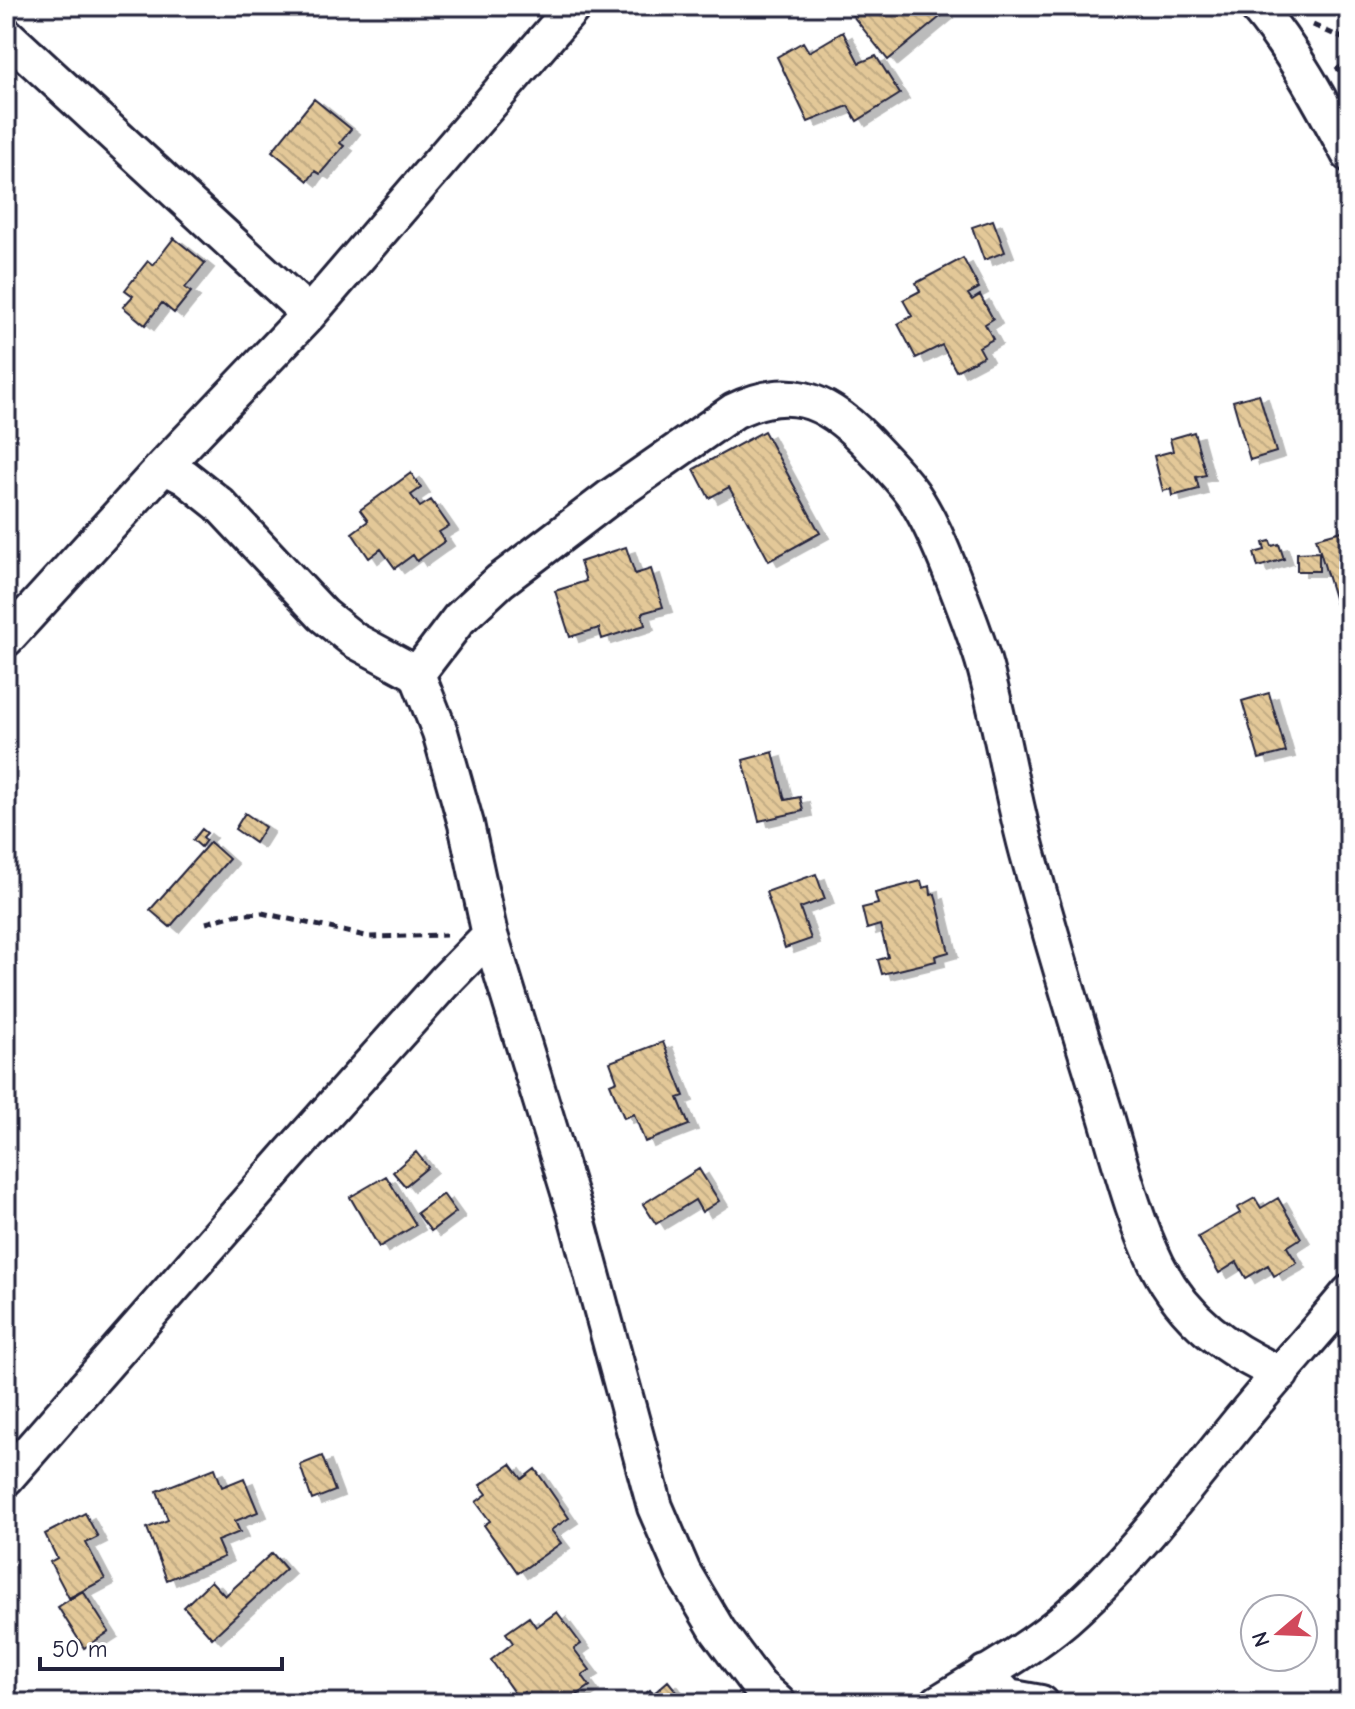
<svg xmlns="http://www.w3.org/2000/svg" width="1355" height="1709" font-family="'Comic Neue',sans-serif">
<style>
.building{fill:url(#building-back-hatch);stroke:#22223b;stroke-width:2;filter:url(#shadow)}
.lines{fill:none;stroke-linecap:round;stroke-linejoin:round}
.minor-casing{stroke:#22223b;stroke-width:40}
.path{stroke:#22223b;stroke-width:5;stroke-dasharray:8 6;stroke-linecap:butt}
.minor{stroke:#fff;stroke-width:34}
</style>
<defs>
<pattern id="building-back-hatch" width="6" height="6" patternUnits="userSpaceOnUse" patternTransform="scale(2)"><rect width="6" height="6" fill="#e3c898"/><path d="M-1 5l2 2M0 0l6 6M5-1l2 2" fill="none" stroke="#c2ac84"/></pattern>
<filter id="shadow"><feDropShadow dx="9" dy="5" stdDeviation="0" flood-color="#0004"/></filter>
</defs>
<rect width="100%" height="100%" fill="#fff"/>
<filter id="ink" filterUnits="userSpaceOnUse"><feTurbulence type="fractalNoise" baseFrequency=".0125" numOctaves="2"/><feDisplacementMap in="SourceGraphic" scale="16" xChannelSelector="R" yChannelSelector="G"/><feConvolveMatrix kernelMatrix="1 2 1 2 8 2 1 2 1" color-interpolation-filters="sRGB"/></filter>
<g filter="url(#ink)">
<!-- building -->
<path class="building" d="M845 6H939L945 13 888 60Z
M843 32 859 63 876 56 900 94 857 121 848 106 808 122 777 57 803 42 809 52Z
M314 99 351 129 340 143 344 146 320 174 315 171 308 181 272 151Z
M993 220 1005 252 984 260 972 227Z
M174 238 205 263 185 288 191 292 174 313 162 303 145 325 123 307 133 296 125 290 148 261 153 265Z
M963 258 979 288 968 294 972 300 980 295 993 319 985 324 993 339 979 347 984 356 956 371 942 345 916 358 898 324 912 316 903 300 920 291 916 283Z
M1259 394 1276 452 1250 460 1233 401Z
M764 431 820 533 769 561 729 487 709 498 694 469Z
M1194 432 1206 475 1196 477 1199 489 1172 496 1171 489 1163 491 1154 456 1173 451 1170 439Z
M411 473 421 488 411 495 420 507 431 500 449 526 439 532 445 541 417 561 413 555 395 568 381 549 369 558 352 533 368 521 360 510Z
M1349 529V609L1338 611 1316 538Z
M1270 541 1272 546 1279 544 1284 559 1258 567 1254 553 1265 550 1263 543Z
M626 547 635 574 651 569 663 607 642 613 645 625 602 639 599 628 570 637 555 591 586 581 580 562Z
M1319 552V571H1297V553Z
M1269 693 1286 752 1259 759 1242 701Z
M773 752 785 800 800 797 803 811 759 821 743 760Z
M245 813 265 827 255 843 235 829Z
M202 829 207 833 203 837 206 840 201 847 193 840Z
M210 842 229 859 170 927 150 910Z
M816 874 825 899 800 908 811 939 785 948 766 892Z
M921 881 923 888 930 886 931 895 935 894 949 952 935 956 936 961 882 974 878 960 888 957 880 925 867 929 862 908 878 904 875 893Z
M663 1042 684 1096 678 1098 689 1125 645 1142 634 1114 624 1118 610 1084 617 1081 610 1062Z
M416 1152 428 1167 405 1186 393 1172Z
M699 1169 719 1201 702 1212 695 1200 656 1224 643 1204Z
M386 1176 416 1225 379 1247 350 1197Z
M443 1194 456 1212 431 1231 417 1213Z
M1255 1198 1261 1208 1278 1198 1301 1238 1287 1247 1297 1263 1274 1276 1268 1265 1246 1278 1237 1262 1219 1273 1198 1237 1240 1213 1237 1208Z
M322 1456 335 1491 312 1500 300 1465Z
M511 1464 522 1479 535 1469 569 1518 551 1530 561 1543 518 1573 484 1525 490 1521 476 1502 487 1494 480 1485Z
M215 1468 222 1487 244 1478 258 1512 235 1521 240 1532 217 1541 224 1557 167 1580 147 1528 168 1520 157 1491Z
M85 1513 98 1537 86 1543 105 1579 69 1598 50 1562 57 1558 45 1534Z
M272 1553 286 1569 212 1638 184 1607 211 1581 225 1596Z
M83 1591 109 1632 84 1648 58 1607Z
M557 1612 581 1644 574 1649 590 1670 582 1675 590 1686 566 1703H532L524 1692 517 1697 491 1660 513 1643 506 1633 529 1617 536 1627Z
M668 1681 686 1703H633L650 1690 653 1694Z"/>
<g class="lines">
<!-- minor casing -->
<g class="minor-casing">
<path id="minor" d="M1256 6C1294 51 1321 102 1349 154
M6 35 309 314
M164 466 185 477 219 504 323 615 354 640 417 674 440 732 466 824 490 935 576 1215 655 1507 683 1572 718 1631 759 1686 778 1703
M6 639 164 466 309 314 574 6
M417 674 459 619 500 581 609 498 734 411C787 385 824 398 864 439 880 456 898 474 912 493 929 518 941 547 952 575 963 603 974 631 983 660 1002 726 1011 795 1030 861 1054 946 1079 1031 1106 1116 1121 1166 1134 1218 1157 1265 1185 1320 1227 1350 1281 1374
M6 1478 291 1153 444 982 490 935
M985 1673 1008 1697 1041 1703
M938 1703C981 1676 1026 1652 1065 1619 1128 1564 1182 1492 1234 1428 1271 1382 1311 1339 1349 1293"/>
</g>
<!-- path -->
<path class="path" d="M1313 25 1349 41
M1336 70 1349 62
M206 923 234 915 262 913 370 937 446 935"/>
<!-- minor -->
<use href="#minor" class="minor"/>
</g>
</g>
<!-- margin -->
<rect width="1355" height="1709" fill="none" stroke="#fff" stroke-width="32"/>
<rect x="16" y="16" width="1323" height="1677" fill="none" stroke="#22223b" stroke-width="3" filter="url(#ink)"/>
<!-- north arrow -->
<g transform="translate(1279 1633) rotate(251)"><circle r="38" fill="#ffffff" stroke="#a7a7b1" stroke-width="2"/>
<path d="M0-6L14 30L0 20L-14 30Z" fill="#d1495b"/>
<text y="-12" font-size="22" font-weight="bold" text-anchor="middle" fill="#22223b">N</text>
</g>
<!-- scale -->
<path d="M40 1657v12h242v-12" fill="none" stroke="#22223b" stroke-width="4"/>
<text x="52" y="1657" font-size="24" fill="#22223b" stroke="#ffffff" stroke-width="6" paint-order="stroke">50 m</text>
</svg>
